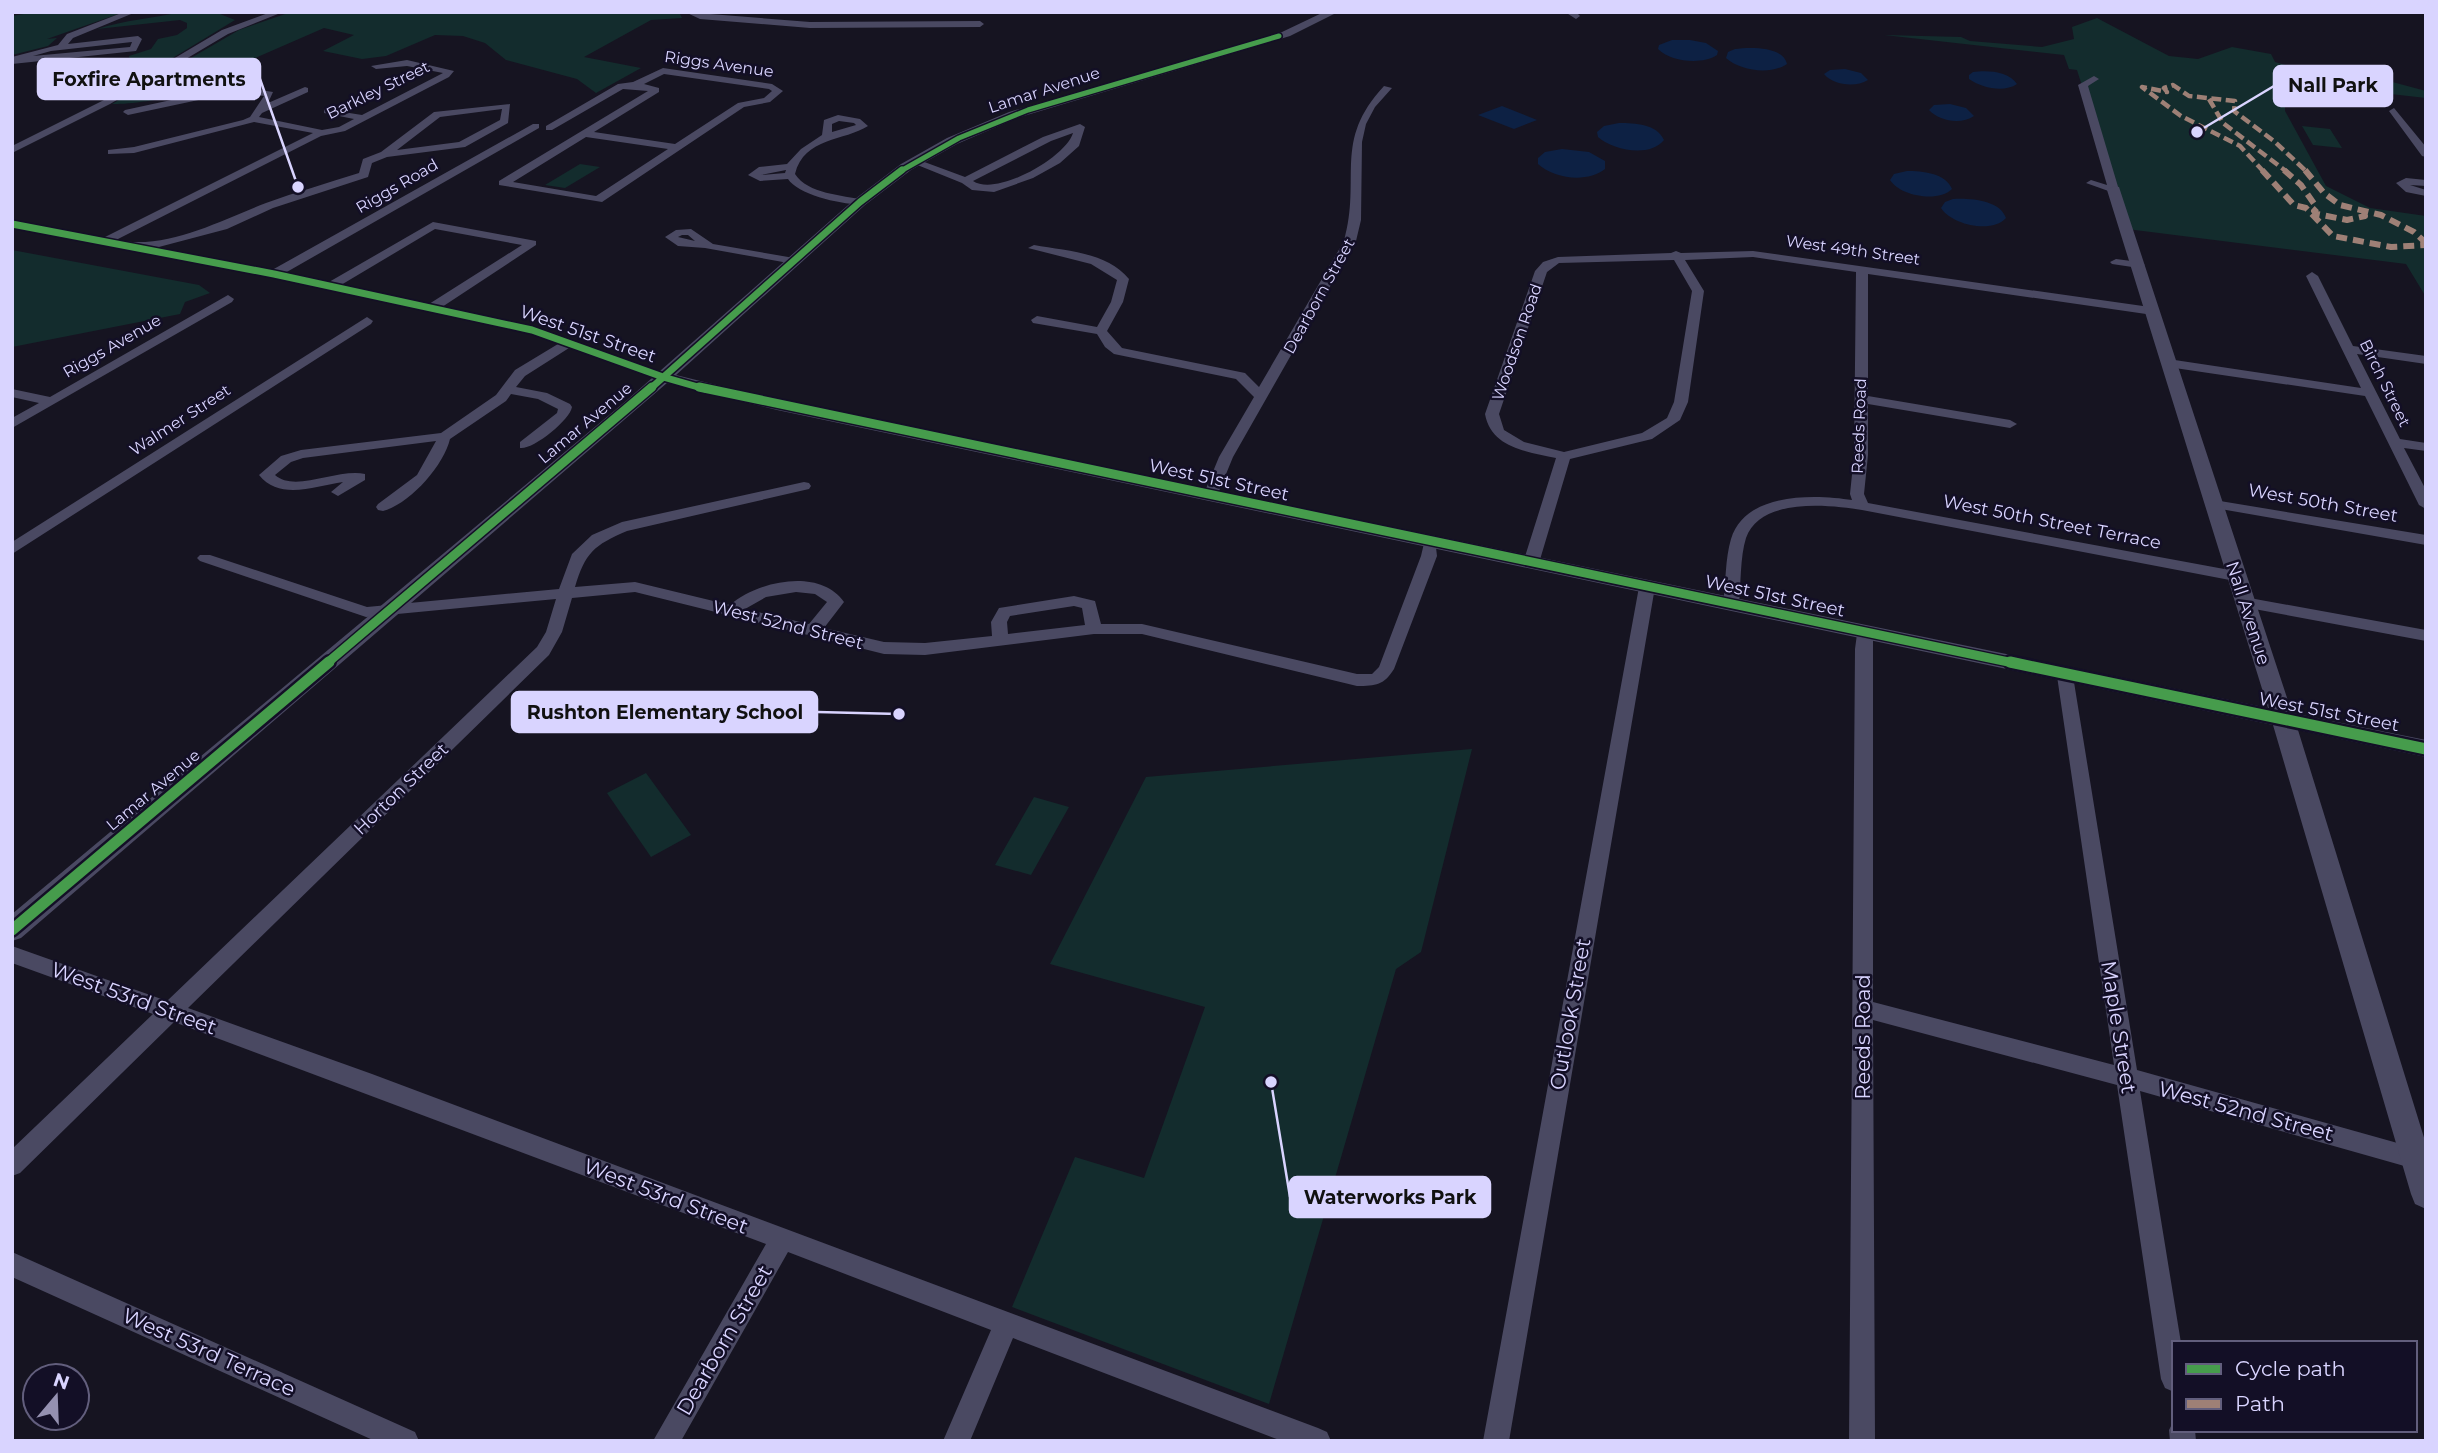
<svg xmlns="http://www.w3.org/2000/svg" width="2438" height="1453" font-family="Montserrat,sans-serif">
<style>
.green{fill:#132c2d}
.water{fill:#0d2144}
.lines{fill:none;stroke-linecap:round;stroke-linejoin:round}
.minor{fill:#4a4962;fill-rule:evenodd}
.tertiary{fill:#4a4962;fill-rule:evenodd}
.quiet-far1{stroke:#9e8076;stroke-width:4.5;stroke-dasharray:10 4.5;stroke-linecap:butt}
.quiet{stroke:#9e8076;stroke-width:6;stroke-dasharray:11 6;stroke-linecap:butt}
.cycleway-far3-casing{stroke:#130f26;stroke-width:8}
.cycleway-far2-casing{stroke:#130f26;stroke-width:10}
.cycleway-far1-casing{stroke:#130f26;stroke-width:12}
.cycleway-casing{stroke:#130f26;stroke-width:16}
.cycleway-far3{stroke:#469c4c;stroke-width:5}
.cycleway-far2{stroke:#469c4c;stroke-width:7}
.cycleway-far1{stroke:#469c4c;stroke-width:9}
.cycleway{stroke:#469c4c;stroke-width:11}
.labels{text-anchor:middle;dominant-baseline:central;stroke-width:5;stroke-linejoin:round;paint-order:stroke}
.far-street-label{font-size:16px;fill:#d9d4ff;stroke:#130f26}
.street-label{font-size:18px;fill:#d9d4ff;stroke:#130f26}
.near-street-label{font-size:21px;fill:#d9d4ff;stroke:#130f26}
.leader{fill:none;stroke:#d9d4ff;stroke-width:2.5}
.callout-dot{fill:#d9d4ff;stroke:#130f26;stroke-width:2.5}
.callout{fill:#d9d4ff;stroke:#d9d4ff;stroke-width:2.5}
.callout-label{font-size:19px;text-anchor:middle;font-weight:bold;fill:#111}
</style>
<rect width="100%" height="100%" fill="#161421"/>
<!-- green -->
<path class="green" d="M35 12H124L47 39 57 38 48 46 12 55V16Z
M182 12H215L235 20 166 62 133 75 129 56 151 49 158 39 177 35 187 28V23L180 20 97 29C125 20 153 18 182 12Z
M291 12H679L682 18 651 20 584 57 641 68 596 93 577 79 506 60 485 43 463 36 435 35 386 56 362 59 323 51 354 35 324 28 248 61C242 89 138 105 112 104L239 30Z
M2097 18 2169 56 2198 59 2232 47 2271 54 2275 62 2329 78 2370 76 2426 91V98L2275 81 2285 103V111L2326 186 2370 208 2426 216V297L2406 264 2127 229 2077 70 2069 69 2064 55 1884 35 1961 37 1970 41 2042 47 2074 39 2072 27Z
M2302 126 2330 129 2342 148 2313 145Z
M580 164 600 167 565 188 545 185Z
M12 250 199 285 210 293 185 302 180 314 12 347Z
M1472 749 1421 952 1396 969 1269 1404 1012 1307 1075 1157 1144 1178 1205 1007 1050 964 1146 777Z
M646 773 691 835 651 857 607 793Z
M1034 797 1069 807 1031 875 995 865Z"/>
<!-- water -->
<path class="water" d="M1690 40 1706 43 1718 51 1717 55C1702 65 1671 62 1658 49L1659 45 1672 40Z
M1735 49C1750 47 1783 46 1787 64 1771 75 1740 71 1726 58L1728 52Z
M1845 69 1861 73 1868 80C1855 88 1833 85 1824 74L1830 70Z
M1973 72C1987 70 2009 71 2017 84 2004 93 1982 88 1969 79V75Z
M1950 104 1966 108 1974 116C1961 125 1939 121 1929 110L1934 105Z
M1502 106 1537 120 1514 129 1478 115Z
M1619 123C1635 123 1657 124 1664 140 1650 158 1612 150 1598 137L1597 132 1604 126Z
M1562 149 1589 152 1605 161V169C1588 183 1554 179 1538 164V158L1545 152Z
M1907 171C1922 171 1946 173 1952 189 1938 203 1900 196 1890 180L1894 174Z
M1953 199C1970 198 2000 200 2006 218 1992 234 1952 225 1941 208L1945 202Z"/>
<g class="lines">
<!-- minor -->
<path class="minor" d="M124 12H136L73 38 68 44 138 36 142 39 136 51 12 64V57L58 45 67 34ZM132 42 130 47 33 56 51 51Z
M271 12H283L228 34 110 104 12 153V146L104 100 222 30Z
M685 12 810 22 980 21 984 24 980 27 810 28 700 19Z
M1565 12H1576L1580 16 1576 19Z
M407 60 454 71 449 77 345 131 321 136 116 240C168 250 218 221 266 203 296 192 328 183 359 173L363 159 381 152 434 112 510 104 508 123 465 147 387 157 372 163 368 177 273 208 227 229 155 248 272 270 533 124H539V128L285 273 329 282 433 222 536 241V245L442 307 536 327 670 377 668 380H658L569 348 525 376 516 387 547 393 570 404 572 407C570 420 533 450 520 448V442L557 413 558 409 538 399 511 394 506 401 450 439C444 465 410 504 383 511L378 510 376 507 378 504 417 475 436 441 303 458 291 462 275 475C295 493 338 468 365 474V480L338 496 331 492 343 482C315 486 280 501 259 475L281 456 301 450 441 433 496 395 515 370 558 344 529 333 274 278 12 227V221L103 238 313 133 254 122 134 153 108 154V150L134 147 243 120 250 117 264 96 236 92 128 115 123 112 125 110 236 86 273 92 268 103 305 87 308 88V92L262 113 259 117 322 130 339 127 354 119 324 113V109L362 115 443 73 407 66 376 69 371 66ZM502 109 500 120 459 142 397 150 440 117ZM435 229 522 245 429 304 341 285Z
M663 68 772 84 783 91 770 102 744 107 602 202 499 185V181L648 91 623 89 552 130H546V126L618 84 633 82ZM664 74 769 89 772 91 764 98 738 103 675 144 594 132 659 92V88L644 84ZM586 137 668 149 596 196 513 182Z
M2094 76 2099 79 2088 86 2119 190 2114 193 2086 183 2091 180 2107 185 2078 85Z
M1384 86 1392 88 1375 107 1366 124 1362 142 1361 220 1356 241 1233 457 1217 496 1210 500 1205 499 1203 496 1219 457 1254 397 1236 379 1114 354 1105 347 1097 334 1033 323 1031 320 1037 316 1097 327 1111 302 1117 280 1091 264 1028 248 1034 245C1066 251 1107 252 1129 279L1123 302 1107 331 1122 348 1245 373 1259 387 1344 241C1362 177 1332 142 1384 86Z
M2394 108 2426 147V157L2422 156 2389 111Z
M838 115 860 119 868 126C845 141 804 137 795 174 808 194 842 195 864 200V204C846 206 798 195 788 179L760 181 748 175 759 167 787 164 801 149 822 135 824 120ZM839 121 854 123 856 125 832 132V124ZM786 170 785 173 761 175Z
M1080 124 1085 127 1079 146 1060 163 1033 178 994 192 972 190 962 183 910 162 919 160 965 177 1043 137ZM1073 133C1066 157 997 197 973 181L1051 141Z
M2406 178 2426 180V186L2410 185 2426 190V196L2406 192 2396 183Z
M691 229 713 244 794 258 800 261 794 264 705 248 678 246 665 237 676 230ZM682 235H688L695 241 678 237Z
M1676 251 1681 253 1753 251 2157 308 2159 311 2153 315 1868 274V396L2010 420 2017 424 2010 428 1868 404V455L1864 494 1868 503 2235 571 2243 576 2235 581 1862 510C1830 505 1760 497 1746 538 1740 557 1741 584 1739 604L1737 608H1725L1723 604C1726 583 1725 559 1731 539 1745 492 1815 494 1852 500L1850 494 1854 455 1856 272 1753 257 1685 260 1704 291 1688 402 1680 420 1652 439 1570 459 1539 563 1531 568 1526 566 1523 563 1556 458C1528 452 1491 448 1485 414L1535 271 1543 262 1558 257 1671 253ZM1674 260 1692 291 1674 402 1667 418 1642 433 1564 452 1524 442 1504 430 1499 414 1547 272 1559 263Z
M2116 259 2139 262 2145 265 2139 268 2112 264 2110 262Z
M2312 272 2318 276 2353 346 2426 356V364L2357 354 2400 439 2426 443V451L2404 448 2426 490V509L2419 505 2365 396 2168 367 2162 363 2168 359 2361 388 2306 276Z
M228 295 234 299 232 302 12 428V418L39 403 12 397V389L50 397Z
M367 317 373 321 371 324 12 554V542Z
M804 482 809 483 811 486 809 489 627 531C594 545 585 553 575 587L635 582 730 605C757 581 820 567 844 602L824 628 884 642 925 643 992 636 991 622 999 608 1074 596 1095 601 1101 624H1142L1357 674H1372L1379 667 1421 556 1425 539H1435L1437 556 1394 669C1384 685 1376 686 1357 686L1142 634H1094L925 655 884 654 635 592 572 598 562 632 549 655 188 1008 372 1074 1318 1428 1327 1432 1331 1441H1282L1013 1338 970 1441H943L991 1330 788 1252 681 1441H653L766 1244 174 1022 20 1173 12 1176V1149L153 1014 12 963V946L167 1001 537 647 546 632 556 599 366 617 200 561 197 558 200 555H210L367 607 559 589 572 554 592 535 622 522ZM796 592 815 594 827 602 809 624 745 609 766 597ZM1074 606 1082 608 1085 625 1008 634 1007 622 1010 616Z
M2214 500 2426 535V545L2209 507 2207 504 2209 501Z
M1647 582 1655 587 1509 1441H1483L1639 587Z
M2244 597 2426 630V641L2238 606 2236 602Z
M1865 629 1873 634V1002L2114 1065 2057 676 2065 670 2073 676 2137 1070 2426 1151V1169L2422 1171 2140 1091 2181 1343H2174V1392L2165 1388 2161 1379 2117 1085 1873 1020 1875 1441H1849L1855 649 1857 634Z
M12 1252 415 1432 419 1441H375L12 1277Z
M2174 1420V1430H2195L2196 1441H2170L2169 1430Z"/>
<!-- tertiary -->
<path class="tertiary" d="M1324 12H1338L1290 36 1017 118 957 144 911 170 865 205 676 375 777 400 2268 708 2107 190 2114 186 2119 187 2292 713 2426 740V757L2298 730 2426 1144V1209L2415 1204 2411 1194 2273 725 777 410 667 383 21 938 12 941V914L626 401 855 199 901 164 947 138 1009 112 1282 32Z"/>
<!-- quiet-far1 -->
<path class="quiet-far1" d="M2209 99 2223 123 2287 172
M2264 172 2240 146 2181 116 2142 87 2167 92 2164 88 2173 85 2189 96 2235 101 2234 111 2275 142 2307 172"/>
<!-- quiet -->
<path class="quiet" d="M2262 170 2294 205 2306 208 2333 236 2391 247 2426 245
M2284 170 2301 185 2317 208 2314 211 2317 214 2347 220 2365 216 2364 212
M2305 170 2324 193 2340 205 2381 215 2414 232 2426 243"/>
<!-- cycleway-far3 casing -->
<g class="cycleway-far3-casing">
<path id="cycleway-far3" d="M899 172 959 138 1028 110 1279 36"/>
</g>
<!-- cycleway-far2 casing -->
<g class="cycleway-far2-casing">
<path id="cycleway-far2" d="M12 224 274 274 532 330 663 377 705 389
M650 389 860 202 902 170"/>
</g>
<!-- cycleway-far1 casing -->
<g class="cycleway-far1-casing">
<path id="cycleway-far1" d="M699 387 2018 664
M326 664 652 387"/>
</g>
<!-- cycleway casing -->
<g class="cycleway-casing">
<path id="cycleway" d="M2010 662 2426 749
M12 930 329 662"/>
</g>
<!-- cycleway-far3 -->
<use href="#cycleway-far3" class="cycleway-far3"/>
<!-- cycleway-far2 -->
<use href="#cycleway-far2" class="cycleway-far2"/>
<!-- cycleway-far1 -->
<use href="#cycleway-far1" class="cycleway-far1"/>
<!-- cycleway -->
<use href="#cycleway" class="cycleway"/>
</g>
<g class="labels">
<!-- far-street labels -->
<g class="far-street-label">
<text transform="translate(719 64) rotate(8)">Riggs Avenue</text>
<text transform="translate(378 90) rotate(-26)">Barkley Street</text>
<text transform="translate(1044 90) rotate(-18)">Lamar Avenue</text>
<text transform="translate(397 186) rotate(-30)">Riggs Road</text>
<text transform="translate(1853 250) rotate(8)">West 49th Street</text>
<text transform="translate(1319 296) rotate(-61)">Dearborn Street</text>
<text transform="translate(1517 342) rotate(-71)">Woodson Road</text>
<text transform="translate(112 346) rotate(-30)">Riggs Avenue</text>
<text transform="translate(2385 383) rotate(64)">Birch Street</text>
<text transform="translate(180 420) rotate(-33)">Walmer Street</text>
<text transform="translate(585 423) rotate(-40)">Lamar Avenue</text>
<text transform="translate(1859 426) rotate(-88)">Reeds Road</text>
<text transform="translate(153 790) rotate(-40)">Lamar Avenue</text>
</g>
<!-- street labels -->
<g class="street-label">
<text transform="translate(588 334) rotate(19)">West 51st Street</text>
<text transform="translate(1219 480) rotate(12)">West 51st Street</text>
<text transform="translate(2323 503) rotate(10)">West 50th Street</text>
<text transform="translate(2052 522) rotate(11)">West 50th Street Terrace</text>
<text transform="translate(1775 596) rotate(12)">West 51st Street</text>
<text transform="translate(2248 613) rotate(72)">Nall Avenue</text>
<text transform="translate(788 625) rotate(14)">West 52nd Street</text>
<text transform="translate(2329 712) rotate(11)">West 51st Street</text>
<text transform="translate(401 789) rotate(-44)">Horton Street</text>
</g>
<!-- near-street labels -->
<g class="near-street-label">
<text transform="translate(134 998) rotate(20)">West 53rd Street</text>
<text transform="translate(1570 1014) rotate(-80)">Outlook Street</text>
<text transform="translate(2119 1027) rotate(81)">Maple Street</text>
<text transform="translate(1862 1037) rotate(-90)">Reeds Road</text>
<text transform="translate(2246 1111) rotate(15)">West 52nd Street</text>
<text transform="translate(666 1196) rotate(21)">West 53rd Street</text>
<text transform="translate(724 1340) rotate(-60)">Dearborn Street</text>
<text transform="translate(209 1352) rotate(24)">West 53rd Terrace</text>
</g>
</g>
<!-- callouts -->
<path class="leader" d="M298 187L260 79M2197 132L2274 86M899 714L817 712M1271 1082L1290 1197"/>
<g class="callout-dot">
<circle cx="298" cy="187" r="7"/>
<circle cx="2197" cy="132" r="7"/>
<circle cx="899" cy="714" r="7"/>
<circle cx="1271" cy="1082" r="7"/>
</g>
<g class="callout">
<rect x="38" y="59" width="222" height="40" rx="7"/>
<rect x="2274" y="66" width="118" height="40" rx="7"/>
<rect x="512" y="692" width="305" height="40" rx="7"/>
<rect x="1290" y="1177" width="200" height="40" rx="7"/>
</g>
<g class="callout-label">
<text x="149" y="86">Foxfire Apartments</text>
<text x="2333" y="92">Nall Park</text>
<text x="665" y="719">Rushton Elementary School</text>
<text x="1390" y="1204">Waterworks Park</text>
</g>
<!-- border -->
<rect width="2438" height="1453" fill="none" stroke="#d9d4ff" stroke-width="28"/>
<!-- legend -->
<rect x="2172" y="1341" width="245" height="91" fill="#130f26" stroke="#625e7d" stroke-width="2"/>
<rect x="2186" y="1364" width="35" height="10" fill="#469c4c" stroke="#625e7d" stroke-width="2"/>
<text x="2235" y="1376" font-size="21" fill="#d9d4ff">Cycle path</text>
<rect x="2186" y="1399" width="35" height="10" fill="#9e8076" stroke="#625e7d" stroke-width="2"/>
<text x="2235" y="1411" font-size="21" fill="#d9d4ff">Path</text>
<!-- north arrow -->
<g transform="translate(56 1397) rotate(19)"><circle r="33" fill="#130f26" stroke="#625e7d" stroke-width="2"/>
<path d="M0-5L12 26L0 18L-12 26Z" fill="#9591b1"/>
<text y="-10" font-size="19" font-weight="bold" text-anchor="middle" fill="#d9d4ff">N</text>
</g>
</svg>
